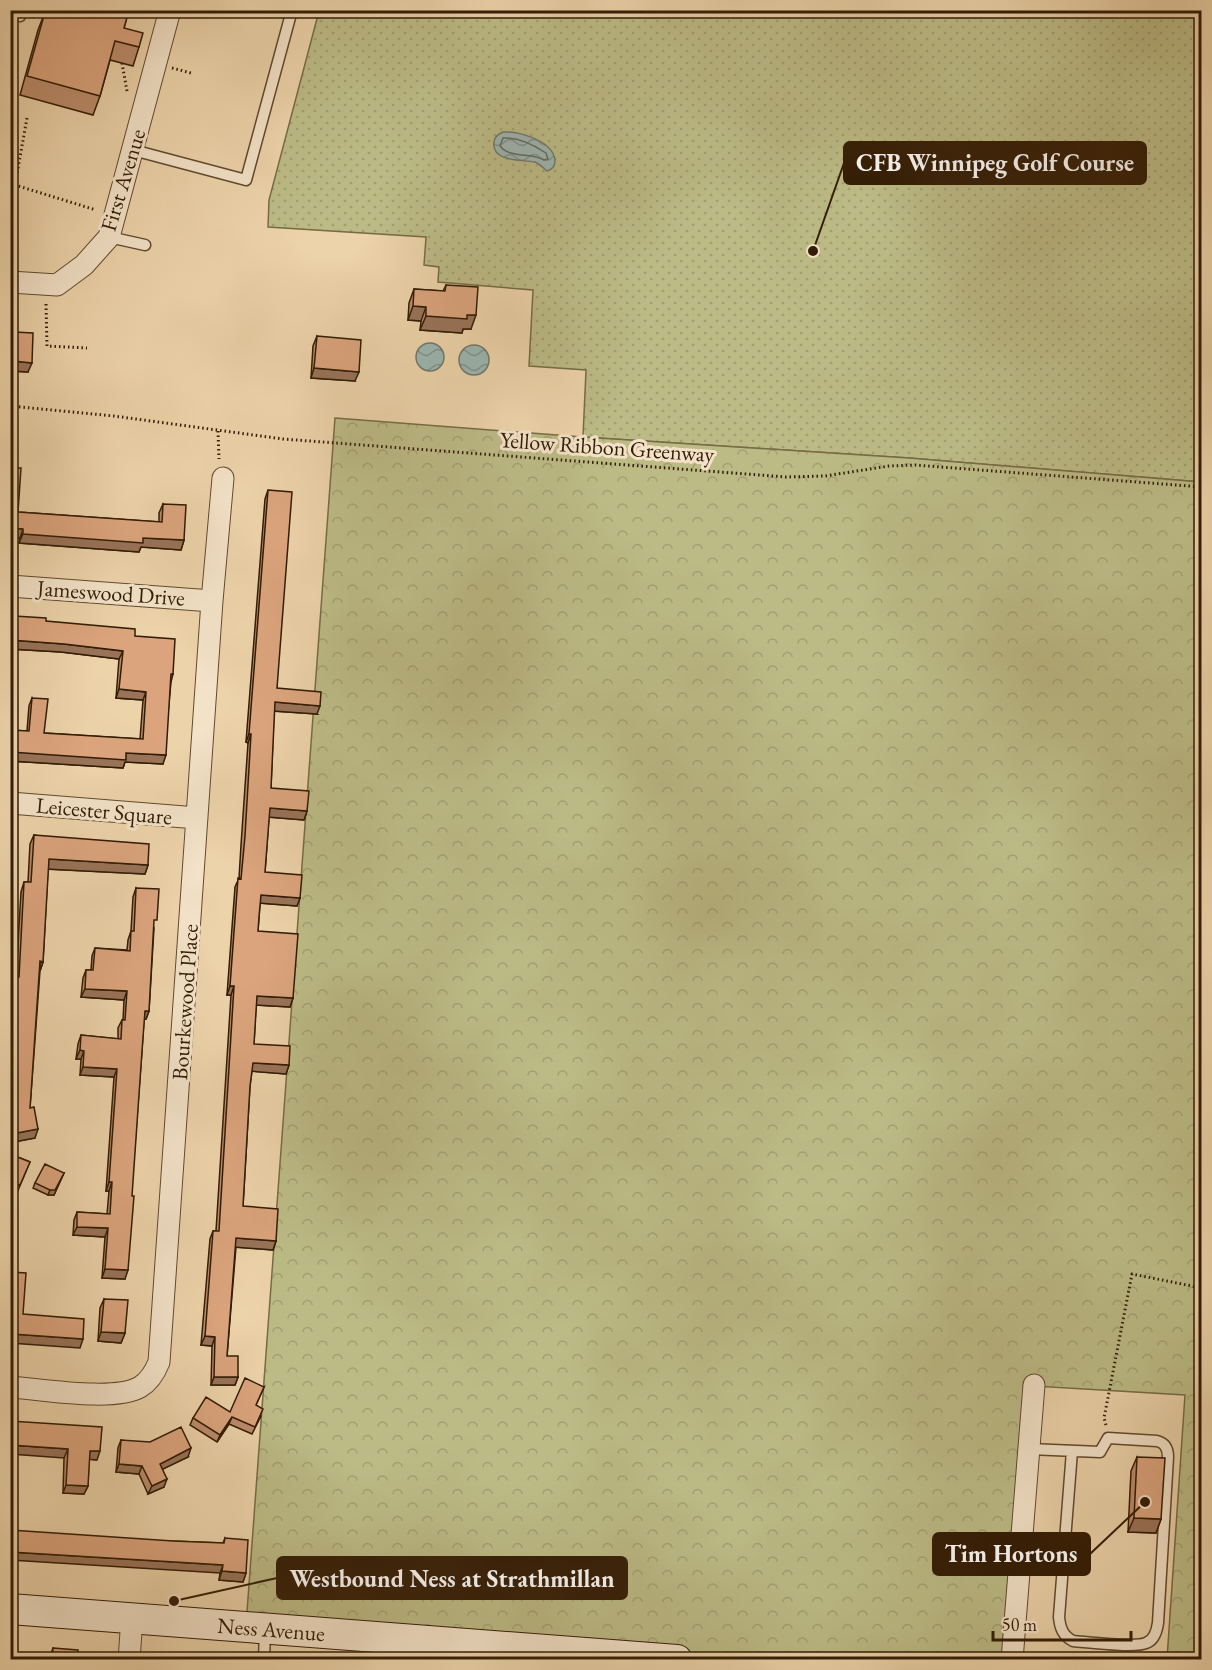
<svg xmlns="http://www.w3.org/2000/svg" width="1212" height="1670" font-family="'EB Garamond',serif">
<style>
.grass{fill:url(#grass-dots);stroke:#776c46;stroke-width:1.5}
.park{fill:url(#park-crowns);stroke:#776c46;stroke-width:1.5}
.water{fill:url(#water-waves);stroke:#71786d;stroke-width:1.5}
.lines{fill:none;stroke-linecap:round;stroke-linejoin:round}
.shore{stroke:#66695c;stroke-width:1.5}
.lane-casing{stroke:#614a2e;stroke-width:13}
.street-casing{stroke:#614a2e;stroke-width:23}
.secondary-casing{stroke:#321c05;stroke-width:32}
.path{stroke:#321c05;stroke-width:3;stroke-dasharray:1.5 3;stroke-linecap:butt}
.lane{stroke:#f3e2c8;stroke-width:10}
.street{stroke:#f3e2c8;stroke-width:21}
.secondary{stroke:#f3e2c8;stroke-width:30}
.wall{fill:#bc8d6c;stroke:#321c05;stroke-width:1.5}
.shaded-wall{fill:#997358;stroke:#321c05;stroke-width:1.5}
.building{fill:#dba47d;stroke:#321c05;stroke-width:1.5}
.labels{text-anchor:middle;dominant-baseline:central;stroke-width:6;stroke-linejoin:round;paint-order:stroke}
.street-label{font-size:22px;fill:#321c05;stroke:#f3e2c8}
.leader{fill:none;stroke:#321c05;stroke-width:2}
.callout-dot{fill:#321c05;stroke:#f3e2c8;stroke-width:2}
.callout{fill:#321c05;stroke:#321c05;stroke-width:2}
.callout-label{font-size:24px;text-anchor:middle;font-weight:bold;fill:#fff}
</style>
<defs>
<pattern id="grass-dots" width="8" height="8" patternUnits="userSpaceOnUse" patternTransform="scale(1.5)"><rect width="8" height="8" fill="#bcbb86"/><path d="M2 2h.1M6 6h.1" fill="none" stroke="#a2a072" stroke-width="1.8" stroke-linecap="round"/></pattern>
<pattern id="park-crowns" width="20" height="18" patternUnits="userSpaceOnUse" patternTransform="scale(1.5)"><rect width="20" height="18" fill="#bcbb86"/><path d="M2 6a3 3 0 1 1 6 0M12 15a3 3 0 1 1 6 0" fill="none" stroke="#a2a072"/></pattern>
<pattern id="water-waves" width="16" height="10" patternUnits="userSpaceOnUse" patternTransform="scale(1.5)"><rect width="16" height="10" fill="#9bb6b2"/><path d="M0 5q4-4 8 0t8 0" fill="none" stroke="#7f938f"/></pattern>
</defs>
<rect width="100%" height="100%" fill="#edd3aa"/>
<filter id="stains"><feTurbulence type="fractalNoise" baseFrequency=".00333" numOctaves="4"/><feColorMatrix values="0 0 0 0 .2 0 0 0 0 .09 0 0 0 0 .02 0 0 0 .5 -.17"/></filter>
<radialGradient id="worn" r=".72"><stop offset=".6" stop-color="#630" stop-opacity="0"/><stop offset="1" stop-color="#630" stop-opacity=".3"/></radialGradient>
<!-- grass -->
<path class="grass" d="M319 11H1201V482L909 458 583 437 586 370 529 366 533 290 438 282 439 267 424 265 426 237 268 227 269 200Z"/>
<!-- park -->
<path class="park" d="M335 418 583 437 909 458 1201 482V1659H1167L1185 1395 1034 1386 1012 1659H691L246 1625Z"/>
<!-- water -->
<path class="water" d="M503 132C519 131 554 141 555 161 555 167 552 169 547 171 543 168 540 164 535 162 523 160 492 162 494 143 494 137 498 134 503 132Z
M416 357a14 14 0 1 1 28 0a14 14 0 1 1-28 0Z
M459 360a15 15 0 1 1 30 0a15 15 0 1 1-30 0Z"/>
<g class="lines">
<!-- shore -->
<path class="shore" d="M503 138C518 137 534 145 546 153L548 159 544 160C531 152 510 159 500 146Z"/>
<!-- lane casing -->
<g class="lane-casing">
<path id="lane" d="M10 12 20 16
M133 150 246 180 292 10
M109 237 145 245
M1029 1449C1052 1450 1076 1451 1100 1452L1108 1438 1157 1441C1165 1443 1168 1448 1168 1457L1158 1623C1157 1630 1155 1640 1146 1643 1135 1648 1087 1642 1073 1641 1063 1636 1060 1628 1059 1617L1072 1451
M264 1660 265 1630"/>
</g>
<!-- street casing -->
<g class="street-casing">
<path id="street" d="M10 282 57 285 84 265 109 237 170 10
M10 586 212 601
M10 803 197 818
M10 1387C42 1389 114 1402 140 1387 150 1381 155 1372 159 1362L212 601 223 478
M129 1660 132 1618
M1012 1660 1034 1385"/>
</g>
<!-- secondary casing -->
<g class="secondary-casing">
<g id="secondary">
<path id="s1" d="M10 1609 677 1660"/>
</g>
</g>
<!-- path -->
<path class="path" d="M122 63 127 91
M172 68 191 73
M27 118 15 185 96 210
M46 304 47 346 87 348
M10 406 114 416 283 439 786 477 825 476 889 466 915 465 1202 487
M218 431 219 459
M1106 1425 1104 1418 1132 1274 1202 1288"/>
<!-- lane -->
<use href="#lane" class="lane"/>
<!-- street -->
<use href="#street" class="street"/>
<!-- secondary -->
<use href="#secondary" class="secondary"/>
</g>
<!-- wall -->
<path class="wall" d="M63 10H129L124 28 139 47 133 66 110 60 100 96 93 115 20 95 38 30 45 12 61 16Z
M446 285 471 329H463L462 333 420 330 421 321 408 320 409 303 414 289 443 291Z
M14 332 28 372 10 371 11 341Z
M317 336 355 381 311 378 313 346Z
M10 468 18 512 159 522V513L163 504 184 540 181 550 141 547 139 552 19 543 20 538 10 537Z
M268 490 277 688 317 714 274 711 271 788 307 811 304 820 269 817 265 872 300 898 297 906 260 903 258 931 293 998 290 1007 256 1005 254 1044 289 1065 286 1074 252 1071 250 1086 243 1206 276 1241 273 1250 236 1247 227 1356 238 1377 235 1385H211L212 1346 201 1345 210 1239 213 1231H216L231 995H227L235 887 239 878 241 845 248 743 246 742 265 499Z
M14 616 135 636 173 674 171 682 163 764 125 762 123 768 10 761V730L27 731 29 706 32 698 44 733 140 739 143 700 116 698 119 659 61 652 10 649V622H12Z
M34 835 148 865 145 874 48 869 43 962 40 971 30 1108 35 1138 14 1142 10 1127 11 986 15 977H16L21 892 24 882H28L30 844Z
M136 888 154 928 149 1011 146 1019H144L142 1051 125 1279 102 1278 105 1237 73 1235 74 1220 77 1212 107 1214 109 1191H106L114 1077 80 1075 81 1059H76L78 1044 81 1035 118 1039V1028L122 1020H123L124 1000 81 997 83 978 86 970H91L92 956 95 948 127 950 128 940 131 931 133 897Z
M10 1154 30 1162 16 1195 10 1193Z
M64 1173 54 1195H48L33 1188 35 1183Z
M104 1299 125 1333 121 1343 98 1341 100 1308Z
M264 1387 256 1405 261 1416 252 1434 229 1424 217 1442 190 1425 193 1418 230 1412Z
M10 1421 97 1460 89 1459 88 1486 84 1494 63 1493 64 1458Z
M121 1440 188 1457 162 1469 164 1487 148 1494 139 1474 116 1472 118 1448Z
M1137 1457 1161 1519 1156 1533 1128 1532 1131 1471Z
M225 1538 246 1573 243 1582 219 1580 220 1573 173 1541 223 1543Z
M53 1648 78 1659H49Z"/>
<!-- shaded-wall -->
<path class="shaded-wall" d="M413 306 426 307 421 321 408 320Z
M467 315H476L471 329H463L462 333 420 330 426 316Z
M13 361 32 363 28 372 10 371V368Z
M314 368 359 372 355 381 311 378Z
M10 528 23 529 20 538 10 537Z
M23 534 143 538 184 540 181 550 141 547 139 552 19 543Z
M10 640 64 644 123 651 119 659 61 652 10 649Z
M119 689 146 692 143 700 116 698Z
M275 702 320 706 317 714 272 711Z
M249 734H251L248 743 246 742Z
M10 752 126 753 166 755 163 764 125 762 123 768 10 761Z
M270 808 307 811 304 820 267 817Z
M49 859 148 865 145 874 45 869Z
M261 895 300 898 297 906 258 903Z
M40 961 43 962 40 971Z
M230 986H234L231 995H227Z
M85 989 127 991 124 1000 81 997Z
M257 996 293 998 290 1007 254 1005Z
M145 1011H149L146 1019H142Z
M80 1050 84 1051 81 1059H76Z
M253 1063 289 1065 286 1074 249 1071Z
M83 1067 117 1069 114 1077 80 1075Z
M38 1129 35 1138 14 1142 17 1133Z
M64 1173 54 1195H48L50 1190Z
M109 1182H112L109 1191H106Z
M77 1227 108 1228 105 1237 73 1235Z
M236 1238 276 1241 273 1250 233 1247Z
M105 1269 128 1270 125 1279 102 1278Z
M101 1332 125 1333 121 1343 98 1341Z
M12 1334 83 1339 80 1348 10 1343Z
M205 1336 215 1337 212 1346 201 1345Z
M214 1377H238L235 1385H211Z
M232 1417 229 1424 217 1442 220 1435Z
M10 1445 68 1449 64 1458 10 1454Z
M191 1448 188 1457 157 1472 160 1464Z
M90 1451H100L97 1460 86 1459Z
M119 1464 142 1466 139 1474 116 1472Z
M167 1479 164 1487 148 1494 152 1486Z
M66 1485 88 1486 84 1494 63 1493Z
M1134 1518 1161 1519 1156 1533 1128 1532Z
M10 1552 223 1565 220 1573 10 1560Z
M222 1571 246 1573 243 1582 219 1580Z"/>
<!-- building -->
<path class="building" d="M64 10H129L124 28 143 33 139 47 115 41 100 96 27 76 45 12 63 17Z
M10 157 15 158 12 218H10Z
M446 285 478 287 476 315H467V319L426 316V307L413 306 414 289 445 291Z
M14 332 33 333 32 363 13 361Z
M317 336 361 340 359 372 314 368Z
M10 468H21L18 512 162 522 163 504 186 505 184 540 143 538V543L23 534V529L10 528Z
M268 490 292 492 277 688 321 692 320 706 275 702 271 788 309 791 307 811 270 808 269 820 265 872 302 875 300 898 261 895 259 917 258 931 298 934 293 998 257 996 254 1044 290 1046 289 1065 253 1063 250 1086 243 1206 278 1209 276 1241 236 1238 227 1356H238V1377H214L215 1337 205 1336 213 1231H219L234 986H230L238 878 241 879 245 836 251 734H249Z
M14 616 46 618V621L135 629V636L175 639 173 674H171L166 755 126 753V760L10 752V730L29 731 32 698 48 699 44 733 143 739 146 692 119 689 123 651 64 644 10 640V622H13Z
M34 835 149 844 148 865 49 859 43 962 40 961 30 1108 34 1107 38 1129 17 1133 10 1100V1041L15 977H19L24 882H31Z
M136 888 159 889 157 920H154L149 1011H145L142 1051 132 1196H134L128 1270 105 1269 108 1228 77 1227V1212L110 1214 112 1182H109L117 1069 83 1067 84 1051 80 1050 81 1035 121 1039 122 1020H125L127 991 85 989 86 970H93L95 948 130 951 131 931H134Z
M10 1154 30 1162 20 1185 10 1182Z
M45 1164 64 1173 55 1190H50L35 1183Z
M10 1272 26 1273 23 1314 84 1319 83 1339 12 1334V1333H10Z
M104 1299 128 1300 125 1333 101 1332Z
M245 1378 264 1387 256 1405 263 1409 255 1427 232 1417 220 1435 193 1418 206 1397 230 1412Z
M10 1421 102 1427 100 1451H90L88 1486 66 1485 68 1449 10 1445Z
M181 1427 191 1448 160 1464 167 1479 152 1486 142 1466 119 1464 121 1440 150 1442Z
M1137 1457 1165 1458 1161 1519 1134 1518Z
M10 1530 173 1541 224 1543 225 1538 248 1540 246 1573 222 1571 223 1565 10 1552Z
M53 1648 78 1650V1659H52Z
M178 1656 203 1658V1659H178Z"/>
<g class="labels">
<!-- street labels -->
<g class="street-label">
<text transform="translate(123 180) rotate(-73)">First Avenue</text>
<text transform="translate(607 447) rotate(4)">Yellow Ribbon Greenway</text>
<text transform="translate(111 593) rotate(4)">Jameswood Drive</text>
<text transform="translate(104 811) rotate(5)">Leicester Square</text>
<text transform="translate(185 1002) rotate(-86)">Bourkewood Place</text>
<text stroke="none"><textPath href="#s1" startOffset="262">Ness Avenue</textPath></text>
</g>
</g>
<!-- callouts -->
<path class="leader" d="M813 251L844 163M1145 1502L1090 1554M174 1601L277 1578"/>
<g class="callout-dot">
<circle cx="813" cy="251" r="6"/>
<circle cx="1145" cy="1502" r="6"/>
<circle cx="174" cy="1601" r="6"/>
</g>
<g class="callout">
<rect x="844" y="142" width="302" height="42" rx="6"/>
<rect x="933" y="1533" width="157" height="42" rx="6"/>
<rect x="277" y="1557" width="350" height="42" rx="6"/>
</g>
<g class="callout-label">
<text x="995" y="171">CFB Winnipeg Golf Course</text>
<text x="1011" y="1562">Tim Hortons</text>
<text x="452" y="1587">Westbound Ness at Strathmillan</text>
</g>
<!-- margin -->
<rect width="1212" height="1670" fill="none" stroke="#edd3aa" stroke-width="36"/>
<rect x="12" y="12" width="1188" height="1646" fill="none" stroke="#321c05" stroke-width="3"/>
<rect x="18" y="18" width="1176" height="1634" fill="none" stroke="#321c05" stroke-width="1.5"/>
<!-- scale -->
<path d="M993 1631v9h138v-9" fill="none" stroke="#321c05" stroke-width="3"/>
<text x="1002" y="1631" font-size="18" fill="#321c05" stroke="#f3e2c8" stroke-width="4.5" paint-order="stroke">50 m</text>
<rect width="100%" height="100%" filter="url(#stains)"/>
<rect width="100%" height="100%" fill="url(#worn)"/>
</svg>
